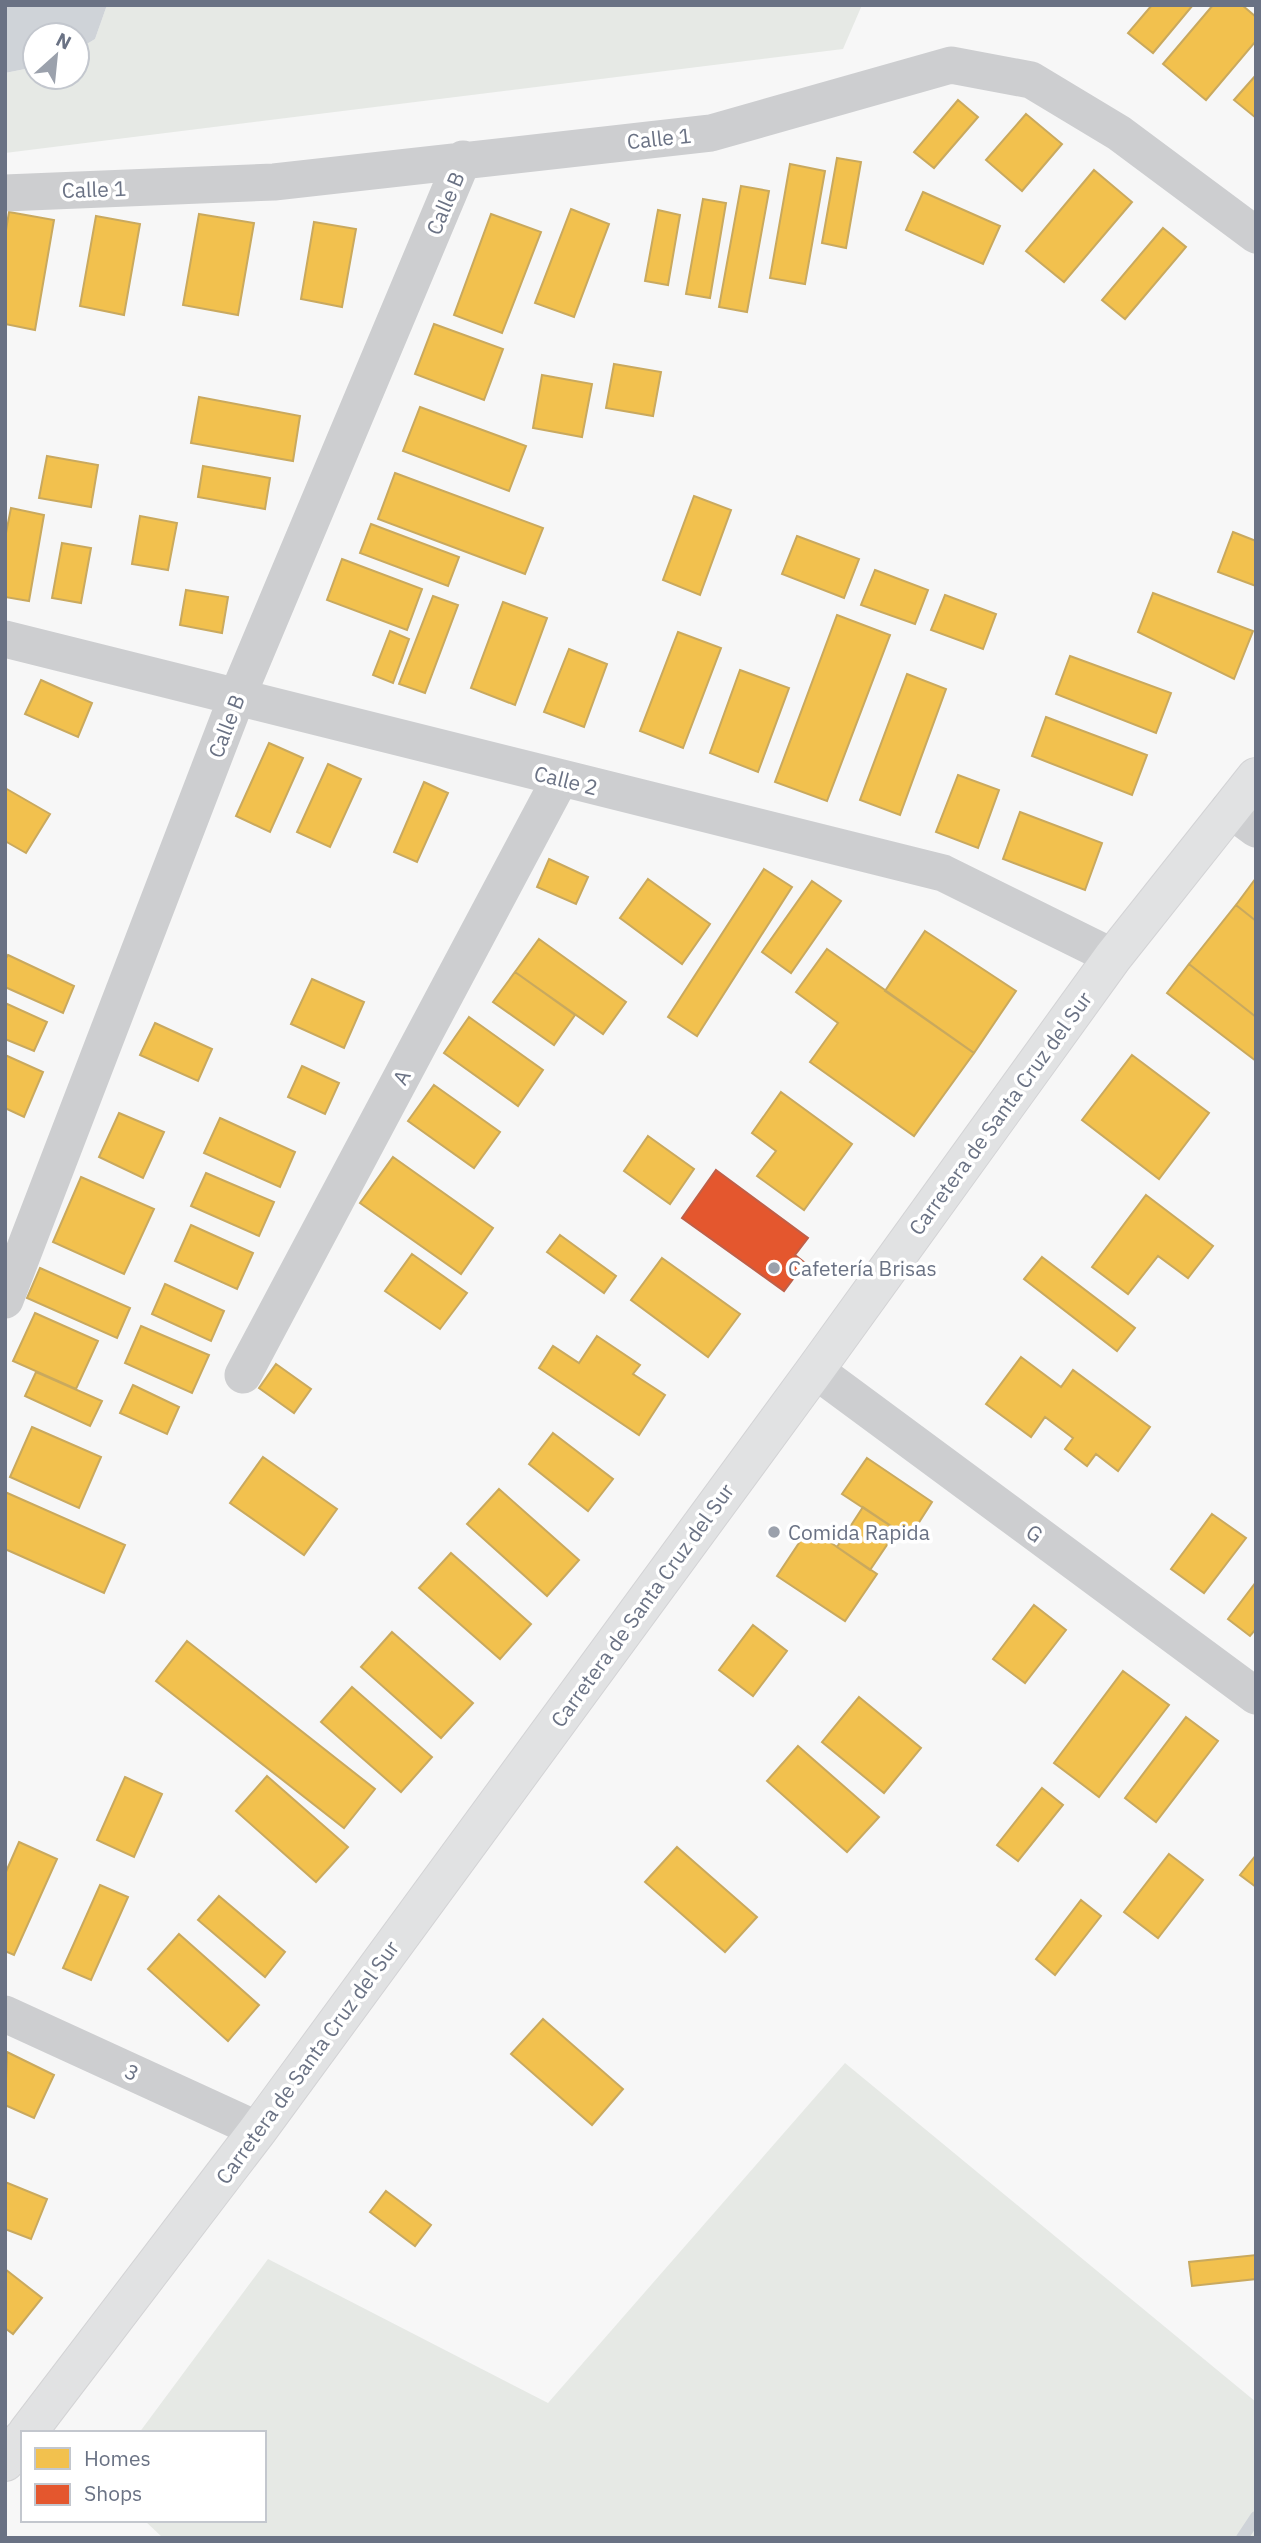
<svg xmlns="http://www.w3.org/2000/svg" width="1261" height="2543" font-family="'IBM Plex Sans',sans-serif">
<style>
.green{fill:#e6e9e5}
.water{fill:#cfd3d8}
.homes{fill:#f2c14e;stroke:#c9a95e;stroke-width:2}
.shops{fill:#e4572e;stroke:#bf5f48;stroke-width:2}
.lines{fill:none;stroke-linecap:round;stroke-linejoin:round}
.stream{stroke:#cfd3d8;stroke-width:12}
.secondary-casing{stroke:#d3d3d5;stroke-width:40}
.minor{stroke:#cdced0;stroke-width:37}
.secondary{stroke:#e1e2e3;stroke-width:38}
.poi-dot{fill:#9ba1ac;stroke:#fff;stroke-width:2.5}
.labels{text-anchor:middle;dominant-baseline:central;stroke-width:7;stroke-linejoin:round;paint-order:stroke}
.street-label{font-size:21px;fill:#6a7284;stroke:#fff}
.poi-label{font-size:21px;fill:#6a7284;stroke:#fff;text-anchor:start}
</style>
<rect width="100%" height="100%" fill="#f7f7f7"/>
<!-- green -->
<path class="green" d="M107 5H862L843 49 5 153V73L35 67V77H77V50L95 39Z
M845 2063 1256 2402V2538H163L144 2520H264V2433H139L268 2259 548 2403Z"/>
<!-- water -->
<path class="water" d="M5 5H107L95 39 77 50V35H35V67L5 73Z"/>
<!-- homes -->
<path class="homes" d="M1152 5H1193L1153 53 1128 33Z
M1213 5H1242L1256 17V41L1206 100 1163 64Z
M1256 75V118L1234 100Z
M958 100 978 117 934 168 914 152Z
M1026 114 1062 144 1022 191 986 160Z
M837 158 861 162 846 248 822 243Z
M790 164 825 171 805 284 770 278Z
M1094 170 1132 202 1064 282 1026 251Z
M741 186 769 191 747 312 719 307Z
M923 192 1000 226 983 264 906 230Z
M703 199 726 203 710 298 686 294Z
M571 209 609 224 574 317 535 303Z
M658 210 680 215 668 285 645 281Z
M9 212 54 220 35 330 5 324V236Z
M199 214 254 223 238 315 183 305Z
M491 214 541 232 502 333 454 315Z
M96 216 140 224 124 315 80 306Z
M314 222 356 229 342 307 301 299Z
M1163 228 1186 247 1125 319 1102 300Z
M434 324 503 349 484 400 415 374Z
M614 364 661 372 653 416 606 408Z
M542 375 592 384 582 437 533 428Z
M199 397 300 416 293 461 191 443Z
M420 407 526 446 509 491 403 451Z
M47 456 98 465 91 507 39 498Z
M203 466 270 478 265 509 198 497Z
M395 473 543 528 525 574 378 519Z
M694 496 731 510 700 595 663 580Z
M11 508 44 515 29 601 5 597V538Z
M140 516 177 523 168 570 132 564Z
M371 524 459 557 448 586 360 553Z
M1233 532 1256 541V586L1218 572Z
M797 536 859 559 844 598 782 574Z
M62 543 91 548 81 603 52 598Z
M342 559 422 589 407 630 327 600Z
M875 570 928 590 915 624 861 605Z
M186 590 228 597 222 633 180 625Z
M1153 593 1253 631 1234 679 1138 632Z
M945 595 996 614 983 649 931 630Z
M433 596 458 605 425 693 399 684Z
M503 602 547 618 515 705 471 688Z
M837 615 890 635 827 801 775 782Z
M390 631 409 639 393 683 373 675Z
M678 632 721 648 683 748 640 731Z
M569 649 607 664 584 727 544 712Z
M1070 656 1171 693 1156 733 1056 694Z
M740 670 789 688 758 772 710 753Z
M907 674 946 689 900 815 860 800Z
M41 680 92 703 78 737 25 714Z
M1046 717 1147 755 1132 795 1032 756Z
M269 743 303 758 270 832 236 816Z
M328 764 361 779 330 847 297 832Z
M958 775 999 790 978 848 936 832Z
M424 782 448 793 417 862 394 852Z
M5 788 50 814 26 853 5 841Z
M1020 812 1102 843 1085 890 1003 859Z
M549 859 588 877 576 904 537 887Z
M764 869 792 887 697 1036 668 1017Z
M1256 878V921L1236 905Z
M648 879 710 924 682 964 620 918Z
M812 881 841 901 791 973 762 952Z
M1236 905 1256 921V1017L1189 964Z
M925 931 1016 991 974 1053 885 991Z
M539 939 626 1002 603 1034 515 972Z
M827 949 974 1053 914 1136 810 1062 838 1023 796 992Z
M8 955 74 986 63 1013 5 987V960Z
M1189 964 1256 1017V1061L1167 993Z
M515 972 575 1015 554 1045 493 1002Z
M312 979 364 1002 344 1048 291 1024Z
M5 1003 47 1022 34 1051 5 1039Z
M469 1017 543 1070 518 1106 444 1053Z
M155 1023 212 1049 198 1081 140 1055Z
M5 1055 43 1072 24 1117 5 1108Z
M1132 1055 1209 1113 1159 1179 1082 1120Z
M302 1066 339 1083 325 1114 288 1097Z
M434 1085 500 1132 474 1168 408 1121Z
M781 1092 852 1144 804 1210 757 1176 776 1151 752 1133Z
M119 1113 164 1132 143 1178 99 1157Z
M220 1118 295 1152 280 1187 204 1153Z
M648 1136 694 1169 670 1204 624 1171Z
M393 1157 493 1228 461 1274 360 1203Z
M206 1173 274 1202 259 1236 191 1206Z
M81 1177 154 1209 124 1274 53 1242Z
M1146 1195 1213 1246 1188 1278 1158 1256 1128 1294 1092 1267Z
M191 1225 253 1253 237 1289 175 1261Z
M560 1235 616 1276 604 1293 547 1252Z
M412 1254 467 1293 440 1329 385 1291Z
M1042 1257 1135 1328 1117 1351 1024 1279Z
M662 1258 740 1314 708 1357 631 1300Z
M40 1268 130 1308 117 1338 27 1298Z
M165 1284 224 1311 211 1341 152 1314Z
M35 1313 98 1341 76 1389 13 1361Z
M141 1326 209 1355 192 1393 125 1363Z
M597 1336 640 1365 633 1374 665 1395 639 1435 539 1368 553 1346 579 1363Z
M1021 1357 1061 1387 1073 1370 1150 1427 1118 1471 1096 1454 1087 1466 1065 1449 1073 1438 1045 1417 1031 1437 986 1404Z
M276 1364 311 1389 294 1413 259 1388Z
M36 1372 102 1401 90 1426 25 1396Z
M133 1385 179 1407 167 1434 120 1413Z
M32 1427 101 1457 79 1508 10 1477Z
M553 1433 613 1479 588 1511 529 1464Z
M263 1457 337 1509 304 1555 230 1503Z
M867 1458 932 1502 909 1538 842 1494Z
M499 1489 579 1560 547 1596 467 1524Z
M5 1492 125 1545 104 1593 5 1549Z
M863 1507 897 1530 870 1570 837 1547Z
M1212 1514 1246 1538 1204 1593 1171 1569Z
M809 1528 877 1574 845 1621 777 1576Z
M451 1553 531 1624 500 1659 419 1588Z
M1256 1582V1629L1250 1636 1228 1619Z
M1034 1605 1066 1630 1025 1683 993 1659Z
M753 1625 787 1651 753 1696 719 1670Z
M392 1632 473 1703 441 1738 361 1667Z
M187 1641 375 1789 344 1828 156 1681Z
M1123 1671 1169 1705 1099 1797 1054 1763Z
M352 1687 432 1757 401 1792 321 1722Z
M859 1697 921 1748 884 1793 822 1742Z
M1186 1717 1218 1741 1156 1822 1125 1798Z
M798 1746 879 1817 847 1852 767 1781Z
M267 1776 348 1847 316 1882 236 1811Z
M125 1777 162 1794 134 1857 97 1840Z
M1042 1788 1063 1805 1018 1861 997 1845Z
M19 1842 57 1859 14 1955 5 1951V1874Z
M677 1847 757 1917 725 1952 645 1882Z
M1169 1854 1203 1880 1158 1938 1124 1912Z
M1256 1855V1887L1240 1875Z
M100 1885 128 1897 91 1980 63 1968Z
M219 1896 285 1952 265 1977 198 1920Z
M1081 1900 1101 1916 1055 1975 1036 1959Z
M179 1934 259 2005 228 2041 148 1969Z
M543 2019 623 2089 592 2125 511 2054Z
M7 2052 54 2075 34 2118 5 2105Z
M5 2182 47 2199 31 2239 5 2229Z
M386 2191 431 2225 415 2246 370 2212Z
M1256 2255V2279L1192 2286 1189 2262Z
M5 2269 42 2298 13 2334 5 2328Z"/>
<!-- shops -->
<path class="shops" d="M716 1170 808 1238 795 1255 805 1263 784 1291 682 1218Z"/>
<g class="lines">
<!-- stream -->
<path class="stream" d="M1242 2538 1256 2517"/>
<!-- secondary casing -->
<g class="secondary-casing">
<path id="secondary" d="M27 2433 258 2130 815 1370 1113 957 1256 777
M5 2462 23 2438"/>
</g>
<!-- minor -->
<path class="minor" d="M5 193 274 182 711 133 951 65 1031 80 1119 133 1256 235
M5 639 943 873 1113 957
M1229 809 1256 829
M5 1300 237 697 463 159
M815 1370 1256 1696
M243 1375 560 779
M5 2014 258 2130"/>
<!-- secondary -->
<use href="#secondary" class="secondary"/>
</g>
<!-- markers -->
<g class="poi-dot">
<circle cx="774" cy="1268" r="7"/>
<circle cx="774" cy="1532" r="7"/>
</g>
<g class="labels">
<!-- street labels -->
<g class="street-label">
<text transform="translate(659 138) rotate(-6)">Calle 1</text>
<text transform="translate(94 189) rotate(-2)">Calle 1</text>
<text transform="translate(445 203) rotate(-67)">Calle B</text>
<text transform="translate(226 726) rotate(-69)">Calle B</text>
<text transform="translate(566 780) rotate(14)">Calle 2</text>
<text transform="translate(401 1077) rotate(-62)">A</text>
<text transform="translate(1000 1113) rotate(-54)">Carretera de Santa Cruz del Sur</text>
<text transform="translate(1035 1533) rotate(37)">G</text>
<text transform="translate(642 1605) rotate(-54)">Carretera de Santa Cruz del Sur</text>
<text transform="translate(307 2062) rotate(-54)">Carretera de Santa Cruz del Sur</text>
<text transform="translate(132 2072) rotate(25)">3</text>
</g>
<!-- poi labels -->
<g class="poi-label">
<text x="788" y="1268">Cafetería Brisas</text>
<text x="788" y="1532">Comida Rapida</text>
</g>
</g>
<!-- border -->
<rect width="1261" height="2543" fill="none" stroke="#6a7284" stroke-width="14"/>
<!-- legend -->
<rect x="21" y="2431" width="245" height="91" fill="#ffffff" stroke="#c3c7ce" stroke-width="2"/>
<rect x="35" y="2448" width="35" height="21" fill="#f2c14e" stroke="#c3c7ce" stroke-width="2"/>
<text x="84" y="2466" font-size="21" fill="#6a7284">Homes</text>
<rect x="35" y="2484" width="35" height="21" fill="#e4572e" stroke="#c3c7ce" stroke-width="2"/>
<text x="84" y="2501" font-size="21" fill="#6a7284">Shops</text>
<!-- north arrow -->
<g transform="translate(56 56) rotate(27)"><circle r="33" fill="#ffffff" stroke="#c3c7ce" stroke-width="2"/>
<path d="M0-5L12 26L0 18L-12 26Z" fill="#9ba1ac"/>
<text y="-10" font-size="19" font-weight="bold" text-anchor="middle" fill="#6a7284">N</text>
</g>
</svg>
